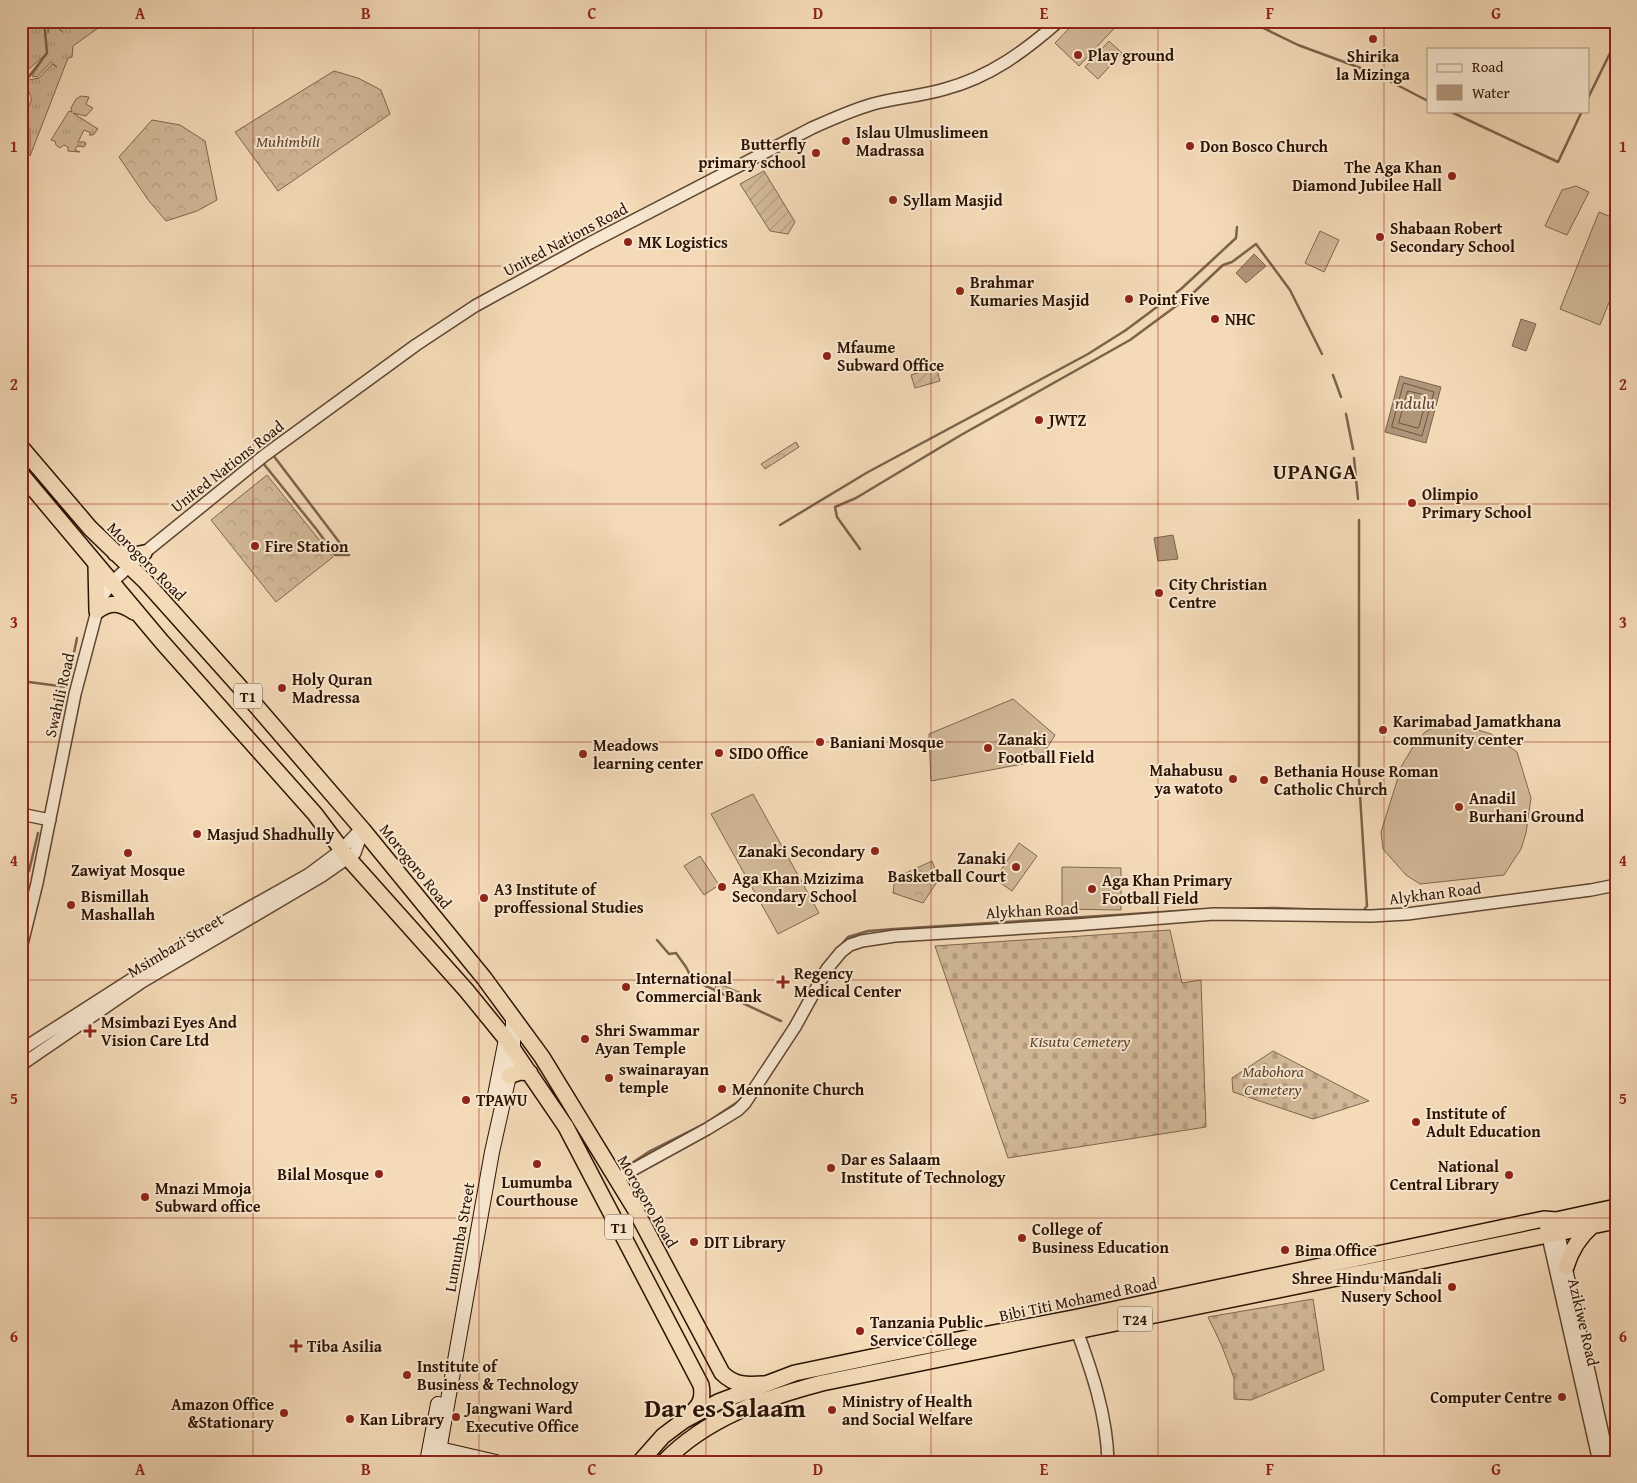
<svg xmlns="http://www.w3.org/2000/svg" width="1637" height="1483" font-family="'Gentium Book Plus',serif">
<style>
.grass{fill:url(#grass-tufts);stroke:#7f664e}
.forest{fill:url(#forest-crowns);stroke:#7f664e}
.cemetery{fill:url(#cemetery-stones);stroke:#7f664e}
.garden{fill:url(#garden-furrows);stroke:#7f664e}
.pitch{fill:#d2b898;stroke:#7f664e}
.water{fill:#b0967a;stroke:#7b624a}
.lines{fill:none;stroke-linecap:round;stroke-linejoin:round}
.shore{stroke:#6e543e;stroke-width:1}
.stream{stroke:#7b624a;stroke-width:2.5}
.tertiary-casing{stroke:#5e4530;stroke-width:14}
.secondary-casing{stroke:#2c1303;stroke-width:16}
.trunk-casing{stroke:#2c1303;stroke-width:18}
.tertiary{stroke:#f8e7d0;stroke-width:11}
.secondary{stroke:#f8e7d0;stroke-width:14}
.trunk{stroke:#f4dab7;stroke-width:15}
.grid{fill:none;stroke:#8f2418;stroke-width:1;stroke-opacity:0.55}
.poi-dot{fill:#8f2418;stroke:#f8e7d0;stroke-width:2}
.labels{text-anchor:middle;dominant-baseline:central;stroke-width:4;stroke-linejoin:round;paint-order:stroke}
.shield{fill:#f8e7d0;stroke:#695340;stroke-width:1}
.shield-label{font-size:15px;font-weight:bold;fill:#2c1303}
.poi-label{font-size:16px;font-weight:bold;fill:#2c1303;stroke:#f8e7d0;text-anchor:start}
.park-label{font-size:16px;font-style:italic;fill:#5e4530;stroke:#f8e7d0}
.street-label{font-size:16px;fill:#2c1303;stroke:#f8e7d0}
.water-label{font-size:18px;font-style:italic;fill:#614733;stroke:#f8e7d0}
.district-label{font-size:21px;font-weight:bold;letter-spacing:1px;fill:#2c1303;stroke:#f8e7d0}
.town-label{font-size:26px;font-weight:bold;fill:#2c1303;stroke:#f8e7d0}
.neatline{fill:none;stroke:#8f2418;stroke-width:2}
.grid-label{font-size:16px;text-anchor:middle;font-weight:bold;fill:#8f2418}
</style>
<defs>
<pattern id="grass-tufts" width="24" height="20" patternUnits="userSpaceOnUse" patternTransform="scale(1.25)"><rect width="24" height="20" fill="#d2b898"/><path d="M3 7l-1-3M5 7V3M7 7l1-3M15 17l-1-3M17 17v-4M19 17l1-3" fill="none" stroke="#b49d81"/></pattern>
<pattern id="forest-crowns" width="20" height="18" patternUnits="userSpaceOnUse" patternTransform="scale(1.25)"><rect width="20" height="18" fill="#d2b898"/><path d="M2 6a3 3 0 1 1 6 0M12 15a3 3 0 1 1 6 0" fill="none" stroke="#b49d81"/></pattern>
<pattern id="cemetery-stones" width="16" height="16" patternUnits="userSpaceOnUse" patternTransform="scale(1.25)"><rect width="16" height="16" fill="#d2b898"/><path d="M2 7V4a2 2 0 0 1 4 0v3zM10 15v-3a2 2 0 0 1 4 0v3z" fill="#b49d81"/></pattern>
<pattern id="garden-furrows" width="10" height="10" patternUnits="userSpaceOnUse" patternTransform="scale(1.25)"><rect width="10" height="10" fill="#d2b898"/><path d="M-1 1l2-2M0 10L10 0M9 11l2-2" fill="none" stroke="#b49d81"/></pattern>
</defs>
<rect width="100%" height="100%" fill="#f4dab7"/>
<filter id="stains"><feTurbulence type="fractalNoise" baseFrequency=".004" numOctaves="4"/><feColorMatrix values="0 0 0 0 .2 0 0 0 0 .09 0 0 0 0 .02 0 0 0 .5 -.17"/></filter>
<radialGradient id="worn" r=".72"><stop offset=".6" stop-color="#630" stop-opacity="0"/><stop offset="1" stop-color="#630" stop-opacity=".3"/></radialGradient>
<!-- grass -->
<path class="grass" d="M21 21H48V33L50 21H52L62 32 54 21H104L101 26 73 46 72 57 68 58 30 156V128L21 126V107L26 112C35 94 31 101 26 84L29 80 39 78 52 64 57 67 51 62 37 77 32 76 47 53 21 76Z
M81 96 89 97 86 104 93 108 86 116 73 113 98 129 93 135H89L91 133 84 130 78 142H85L86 144 84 147 77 146 75 150 80 152 68 151V147L64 145 60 148 56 145 55 141 51 140 69 111 72 112 71 108 76 99Z"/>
<!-- forest -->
<path class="forest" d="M334 71 358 78 381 90 390 114 278 191 235 132Z
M152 120 180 125 205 141 217 200 197 211 166 221 149 201 119 157Z
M796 442 799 447 765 469 761 464Z
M267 475 333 557 276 602 211 520Z
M932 861 939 879 923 903 893 893 895 878Z
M717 983 747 995 744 1004 714 991Z"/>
<!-- cemetery -->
<path class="cemetery" d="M1170 930 1182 983 1201 980 1206 1127 1008 1158 935 946Z
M1273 1051 1369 1101 1313 1119 1233 1092 1232 1078Z
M1313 1299 1324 1370 1251 1400 1234 1399V1378L1221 1344 1208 1317Z"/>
<!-- garden -->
<path class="garden" d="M764 171 795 222 788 234 770 231 740 184Z
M936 367 940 381 915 388 911 375Z"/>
<!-- pitch -->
<path class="pitch" d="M1076 21H1121L1079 66 1055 43Z
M1109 41 1122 53 1098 79 1085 67Z
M1576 186 1589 192 1567 235 1545 226 1562 190Z
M1599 212 1616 219V285L1600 325 1560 309Z
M1320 231 1339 240 1324 272 1305 263Z
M1013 699 1055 735 1039 761 931 781 929 734Z
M1445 722 1465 726 1491 734 1517 752 1531 798 1526 833 1521 849 1504 875 1420 884 1406 875 1383 849 1381 832 1402 765 1413 747 1425 732Z
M753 794 819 913 778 934 711 814Z
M1019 843 1037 856 1012 891 995 879Z
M700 856 719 885 704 895 684 866Z
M1062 867 1121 868V910L1062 909Z"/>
<!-- water -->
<path class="water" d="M1254 254 1266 266 1246 283 1236 273Z
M1521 319 1536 324 1526 351 1512 346Z
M1400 376 1441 387 1426 443 1385 432Z
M1173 535 1178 559 1158 561 1154 538Z"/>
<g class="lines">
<!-- shore -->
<path class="shore" d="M1404 383 1434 392 1422 436 1392 427Z
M1408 391 1425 395 1427 396 1419 427 1417 428 1399 423Z"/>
<!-- stream -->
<path class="stream" d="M1249 21 1298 45 1374 73 1428 101
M21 87 47 53 44 21
M1588 98 1616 41
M1449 111 1558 162 1582 111
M1333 375 1341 397
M1346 414 1353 449
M1354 458 1358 499
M263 463 317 530 335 555H349L273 455
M1359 520V779L1367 906 1363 911
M780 525 868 472 1088 354 1126 330 1181 289 1236 238 1237 227
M860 549 837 517 835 507 856 498 961 435 1130 340 1191 295 1223 265 1232 262 1256 244 1290 290 1322 354
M21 681 67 687 77 638
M21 870 29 871 38 833
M21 881 26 882 21 911
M1230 909 1275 908 1330 910
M657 940 669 954 676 953 686 967 691 977 702 984 781 1021
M841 945 848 937 868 931 894 929 1195 910
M778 1043 783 1035
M615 1165H629L650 1151 706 1123 739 1101 744 1095"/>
<!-- tertiary casing -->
<g class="tertiary-casing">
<path id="tertiary" d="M21 814 50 820
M21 948 37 883 75 694 97 611 102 597 112 582 144 553 265 455 416 345 475 306 590 243 812 128C832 119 852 110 873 104 896 98 921 96 945 89 990 77 1025 51 1059 21
M21 1050 199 936 309 874 340 851 358 832 363 830
M21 1065 142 982 322 876 355 853 363 830
M616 1179 707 1129 738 1110 745 1103 795 1027 827 969 841 952 850 945 862 941 895 936 1075 925 1214 914 1371 916 1407 914 1591 890 1616 885
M1544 1219 1599 1462
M1557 1226 1609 1462
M1075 1325C1091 1369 1107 1414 1108 1462"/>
</g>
<!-- secondary casing -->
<g class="secondary-casing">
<path id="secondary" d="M495 1095 506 1039
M431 1447 496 1462
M427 1462 438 1404
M437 1462 492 1152 513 1058V1019"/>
</g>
<!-- trunk casing -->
<g class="trunk-casing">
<path id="trunk" d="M21 447 90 528 145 581 239 686 363 830 484 978 542 1057 635 1209 722 1373C735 1386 747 1385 764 1384
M21 474 162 642 315 814 348 858 466 990 506 1039 566 1127 701 1385C705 1404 695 1409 683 1421
M115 553 135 555 144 553
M96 564 97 611
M97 611C111 601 120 603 134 612
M509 1076 520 1072 530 1073
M1566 1267C1571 1250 1579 1237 1593 1225
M640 1462 663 1436 683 1421 718 1402 795 1373 920 1347 1073 1318 1544 1219 1556 1220 1616 1207
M664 1462C706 1418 765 1398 822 1383L1616 1221"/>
</g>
<!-- tertiary -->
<use href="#tertiary" class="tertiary"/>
<!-- secondary -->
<use href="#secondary" class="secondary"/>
<!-- trunk -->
<use href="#trunk" class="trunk"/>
</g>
<!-- grid -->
<path class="grid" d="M253 21V1462M479 21V1462M706 21V1462M931 21V1462M1158 21V1462M1384 21V1462M21 266H1616M21 504H1616M21 742H1616M21 980H1616M21 1218H1616"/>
<!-- markers -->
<g class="poi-dot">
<circle cx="1373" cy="39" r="5"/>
<circle cx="1078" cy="55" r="5"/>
<circle cx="846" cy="141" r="5"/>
<circle cx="1190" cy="146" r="5"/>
<circle cx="816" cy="153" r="5"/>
<circle cx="1452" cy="176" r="5"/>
<circle cx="893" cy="200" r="5"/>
<circle cx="1380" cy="237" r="5"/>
<circle cx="628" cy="242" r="5"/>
<circle cx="960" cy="291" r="5"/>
<circle cx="1129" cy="299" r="5"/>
<circle cx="1215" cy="319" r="5"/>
<circle cx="827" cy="356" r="5"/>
<circle cx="1039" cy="420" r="5"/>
<circle cx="1412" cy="503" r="5"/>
<circle cx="255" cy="546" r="5"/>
<circle cx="1159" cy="593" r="5"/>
<circle cx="282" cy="688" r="5"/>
<circle cx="1383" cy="730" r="5"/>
<circle cx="820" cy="742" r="5"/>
<circle cx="988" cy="748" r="5"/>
<circle cx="719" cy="753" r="5"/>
<circle cx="583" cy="754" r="5"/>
<circle cx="1233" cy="779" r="5"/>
<circle cx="1264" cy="780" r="5"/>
<circle cx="1459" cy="807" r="5"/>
<circle cx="197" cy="834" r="5"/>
<circle cx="875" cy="851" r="5"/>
<circle cx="128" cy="853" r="5"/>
<circle cx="1016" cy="867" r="5"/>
<circle cx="722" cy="887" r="5"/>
<circle cx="1092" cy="889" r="5"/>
<circle cx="484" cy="898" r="5"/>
<circle cx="71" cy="905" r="5"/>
<path d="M780.5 974.5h5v5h5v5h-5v5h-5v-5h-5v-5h5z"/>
<circle cx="626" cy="987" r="5"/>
<path d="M87.5 1023.5h5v5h5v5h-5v5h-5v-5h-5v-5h5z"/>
<circle cx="585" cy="1039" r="5"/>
<circle cx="609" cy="1078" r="5"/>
<circle cx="722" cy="1089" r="5"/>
<circle cx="466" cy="1100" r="5"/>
<circle cx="1416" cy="1122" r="5"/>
<circle cx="537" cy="1164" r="5"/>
<circle cx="831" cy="1168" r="5"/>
<circle cx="379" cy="1174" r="5"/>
<circle cx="1509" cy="1175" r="5"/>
<circle cx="145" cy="1197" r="5"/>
<circle cx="1022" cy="1238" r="5"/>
<circle cx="694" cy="1242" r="5"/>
<circle cx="1285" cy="1250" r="5"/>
<circle cx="1452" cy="1287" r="5"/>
<circle cx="860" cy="1331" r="5"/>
<path d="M293.5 1338.5h5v5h5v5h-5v5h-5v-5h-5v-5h5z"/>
<circle cx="407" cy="1375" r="5"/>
<circle cx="1562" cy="1397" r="5"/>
<circle cx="832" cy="1410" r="5"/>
<circle cx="284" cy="1413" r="5"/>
<circle cx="456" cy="1417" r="5"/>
<circle cx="350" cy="1419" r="5"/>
</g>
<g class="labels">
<!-- shield labels -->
<g class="shield">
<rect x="234" y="683.5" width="28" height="25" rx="4"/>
<rect x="605" y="1214.5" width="28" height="25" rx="4"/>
<rect x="1117.5" y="1306.5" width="35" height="25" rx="4"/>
</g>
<g class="shield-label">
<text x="248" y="696">T1</text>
<text x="619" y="1227">T1</text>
<text x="1135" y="1319">T24</text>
</g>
<!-- poi labels -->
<g class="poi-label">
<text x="1088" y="55">Play ground</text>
<text x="1373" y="56" text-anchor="middle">Shirika<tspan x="1373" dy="18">la Mizinga</tspan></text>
<text x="856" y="132">Islau Ulmuslimeen<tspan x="856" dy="18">Madrassa</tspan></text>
<text x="806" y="144" text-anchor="end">Butterfly<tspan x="806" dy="18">primary school</tspan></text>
<text x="1200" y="146">Don Bosco Church</text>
<text x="1442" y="167" text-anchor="end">The Aga Khan<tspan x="1442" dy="18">Diamond Jubilee Hall</tspan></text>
<text x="903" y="200">Syllam Masjid</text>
<text x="1390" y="228">Shabaan Robert<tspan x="1390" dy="18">Secondary School</tspan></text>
<text x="638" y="242">MK Logistics</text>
<text x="970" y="282">Brahmar<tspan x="970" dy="18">Kumaries Masjid</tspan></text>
<text x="1139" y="299">Point Five</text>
<text x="1225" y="319">NHC</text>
<text x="837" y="347">Mfaume<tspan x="837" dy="18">Subward Office</tspan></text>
<text x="1049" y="420">JWTZ</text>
<text x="1422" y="494">Olimpio<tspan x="1422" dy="18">Primary School</tspan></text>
<text x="265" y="546">Fire Station</text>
<text x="1169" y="584">City Christian<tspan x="1169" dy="18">Centre</tspan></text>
<text x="292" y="679">Holy Quran<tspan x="292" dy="18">Madressa</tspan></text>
<text x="1393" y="721">Karimabad Jamatkhana<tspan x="1393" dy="18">community center</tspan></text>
<text x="998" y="739">Zanaki<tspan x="998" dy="18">Football Field</tspan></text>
<text x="830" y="742">Baniani Mosque</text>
<text x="593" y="745">Meadows<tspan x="593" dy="18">learning center</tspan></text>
<text x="729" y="753">SIDO Office</text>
<text x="1223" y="770" text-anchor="end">Mahabusu<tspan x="1223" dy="18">ya watoto</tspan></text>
<text x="1274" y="771">Bethania House Roman<tspan x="1274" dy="18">Catholic Church</tspan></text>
<text x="1469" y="798">Anadil<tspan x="1469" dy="18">Burhani Ground</tspan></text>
<text x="207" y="834">Masjud Shadhully</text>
<text x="865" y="851" text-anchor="end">Zanaki Secondary</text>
<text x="1006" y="858" text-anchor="end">Zanaki<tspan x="1006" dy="18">Basketball Court</tspan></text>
<text x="128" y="870" text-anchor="middle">Zawiyat Mosque</text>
<text x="732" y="878">Aga Khan Mzizima<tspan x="732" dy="18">Secondary School</tspan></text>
<text x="1102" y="880">Aga Khan Primary<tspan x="1102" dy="18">Football Field</tspan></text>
<text x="494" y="889">A3 Institute of<tspan x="494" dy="18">proffessional Studies</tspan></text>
<text x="81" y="896">Bismillah<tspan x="81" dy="18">Mashallah</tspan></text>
<text x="794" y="973">Regency<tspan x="794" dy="18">Medical Center</tspan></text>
<text x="636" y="978">International<tspan x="636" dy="18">Commercial Bank</tspan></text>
<text x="101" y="1022">Msimbazi Eyes And<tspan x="101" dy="18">Vision Care Ltd</tspan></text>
<text x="595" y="1030">Shri Swammar<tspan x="595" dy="18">Ayan Temple</tspan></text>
<text x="619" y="1069">swainarayan<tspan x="619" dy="18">temple</tspan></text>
<text x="732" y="1089">Mennonite Church</text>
<text x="476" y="1100">TPAWU</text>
<text x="1426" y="1113">Institute of<tspan x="1426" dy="18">Adult Education</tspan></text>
<text x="841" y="1159">Dar es Salaam<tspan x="841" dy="18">Institute of Technology</tspan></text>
<text x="1499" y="1166" text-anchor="end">National<tspan x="1499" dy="18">Central Library</tspan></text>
<text x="369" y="1174" text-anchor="end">Bilal Mosque</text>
<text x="537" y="1182" text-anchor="middle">Lumumba<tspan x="537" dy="18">Courthouse</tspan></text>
<text x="155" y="1188">Mnazi Mmoja<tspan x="155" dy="18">Subward office</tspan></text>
<text x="1032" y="1229">College of<tspan x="1032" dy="18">Business Education</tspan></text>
<text x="704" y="1242">DIT Library</text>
<text x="1295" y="1250">Bima Office</text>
<text x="1442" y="1278" text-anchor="end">Shree Hindu Mandali<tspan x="1442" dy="18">Nusery School</tspan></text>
<text x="870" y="1322">Tanzania Public<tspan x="870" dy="18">Service College</tspan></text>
<text x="307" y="1346">Tiba Asilia</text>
<text x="417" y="1366">Institute of<tspan x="417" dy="18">Business &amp; Technology</tspan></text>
<text x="1552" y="1397" text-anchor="end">Computer Centre</text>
<text x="842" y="1401">Ministry of Health<tspan x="842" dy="18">and Social Welfare</tspan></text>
<text x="274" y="1404" text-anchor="end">Amazon Office<tspan x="274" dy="18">&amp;Stationary</tspan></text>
<text x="466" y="1408">Jangwani Ward<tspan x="466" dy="18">Executive Office</tspan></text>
<text x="360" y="1419">Kan Library</text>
</g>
<!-- park labels -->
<g class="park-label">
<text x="288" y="141">Muhimbili</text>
<text x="1080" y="1041">Kisutu Cemetery</text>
<text x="1273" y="1071">Mabohora<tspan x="1273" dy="18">Cemetery</tspan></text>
</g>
<!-- street labels -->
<g class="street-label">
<text transform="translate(565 239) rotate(-28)">United Nations Road</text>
<text transform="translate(227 466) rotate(-38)">United Nations Road</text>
<text transform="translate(147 561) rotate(45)">Morogoro Road</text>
<text transform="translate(59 695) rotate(-77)">Swahili Road</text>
<text transform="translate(416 866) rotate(51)">Morogoro Road</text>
<text transform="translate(1435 893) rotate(-7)">Alykhan Road</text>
<text transform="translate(1032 910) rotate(-3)">Alykhan Road</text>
<text transform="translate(175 945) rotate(-31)">Msimbazi Street</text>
<text transform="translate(648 1201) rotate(60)">Morogoro Road</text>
<text transform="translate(459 1237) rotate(-80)">Lumumba Street</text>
<text transform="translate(1078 1299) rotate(-12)">Bibi Titi Mohamed Road</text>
<text transform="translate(1584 1322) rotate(77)">Azikiwe Road</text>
</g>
<!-- water labels -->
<g class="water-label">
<text x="1415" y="402">ndulu</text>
</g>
<!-- district labels -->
<g class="district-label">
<text x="1315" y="471">UPANGA</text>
</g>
<!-- town labels -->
<g class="town-label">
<text x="725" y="1407">Dar es Salaam</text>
</g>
</g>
<!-- margin -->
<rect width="1637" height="1483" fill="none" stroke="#f4dab7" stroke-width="55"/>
<!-- legend -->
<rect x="1427" y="48" width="162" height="65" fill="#f8e7d0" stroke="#a6927e"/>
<rect x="1437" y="64" width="25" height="8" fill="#f8e7d0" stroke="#a6927e"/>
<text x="1472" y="72" font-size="15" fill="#2c1303">Road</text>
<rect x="1437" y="85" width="25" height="15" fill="#b0967a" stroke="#a6927e"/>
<text x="1472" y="98" font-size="15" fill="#2c1303">Water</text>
<rect x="28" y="28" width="1582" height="1428" class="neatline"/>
<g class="grid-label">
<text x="140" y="19">A</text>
<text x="366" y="19">B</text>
<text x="592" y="19">C</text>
<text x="818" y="19">D</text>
<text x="1044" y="19">E</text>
<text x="1270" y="19">F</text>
<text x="1496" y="19">G</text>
<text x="14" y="152">1</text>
<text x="1623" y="152">1</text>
<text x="14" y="390">2</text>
<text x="1623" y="390">2</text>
<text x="14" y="628">3</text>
<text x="1623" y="628">3</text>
<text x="14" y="866">4</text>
<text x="1623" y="866">4</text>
<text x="14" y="1104">5</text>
<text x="1623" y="1104">5</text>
<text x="14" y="1342">6</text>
<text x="1623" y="1342">6</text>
<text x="140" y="1475">A</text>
<text x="366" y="1475">B</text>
<text x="592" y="1475">C</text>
<text x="818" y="1475">D</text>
<text x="1044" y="1475">E</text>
<text x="1270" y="1475">F</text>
<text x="1496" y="1475">G</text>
</g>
<rect width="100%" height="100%" filter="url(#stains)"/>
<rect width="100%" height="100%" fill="url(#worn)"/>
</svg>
